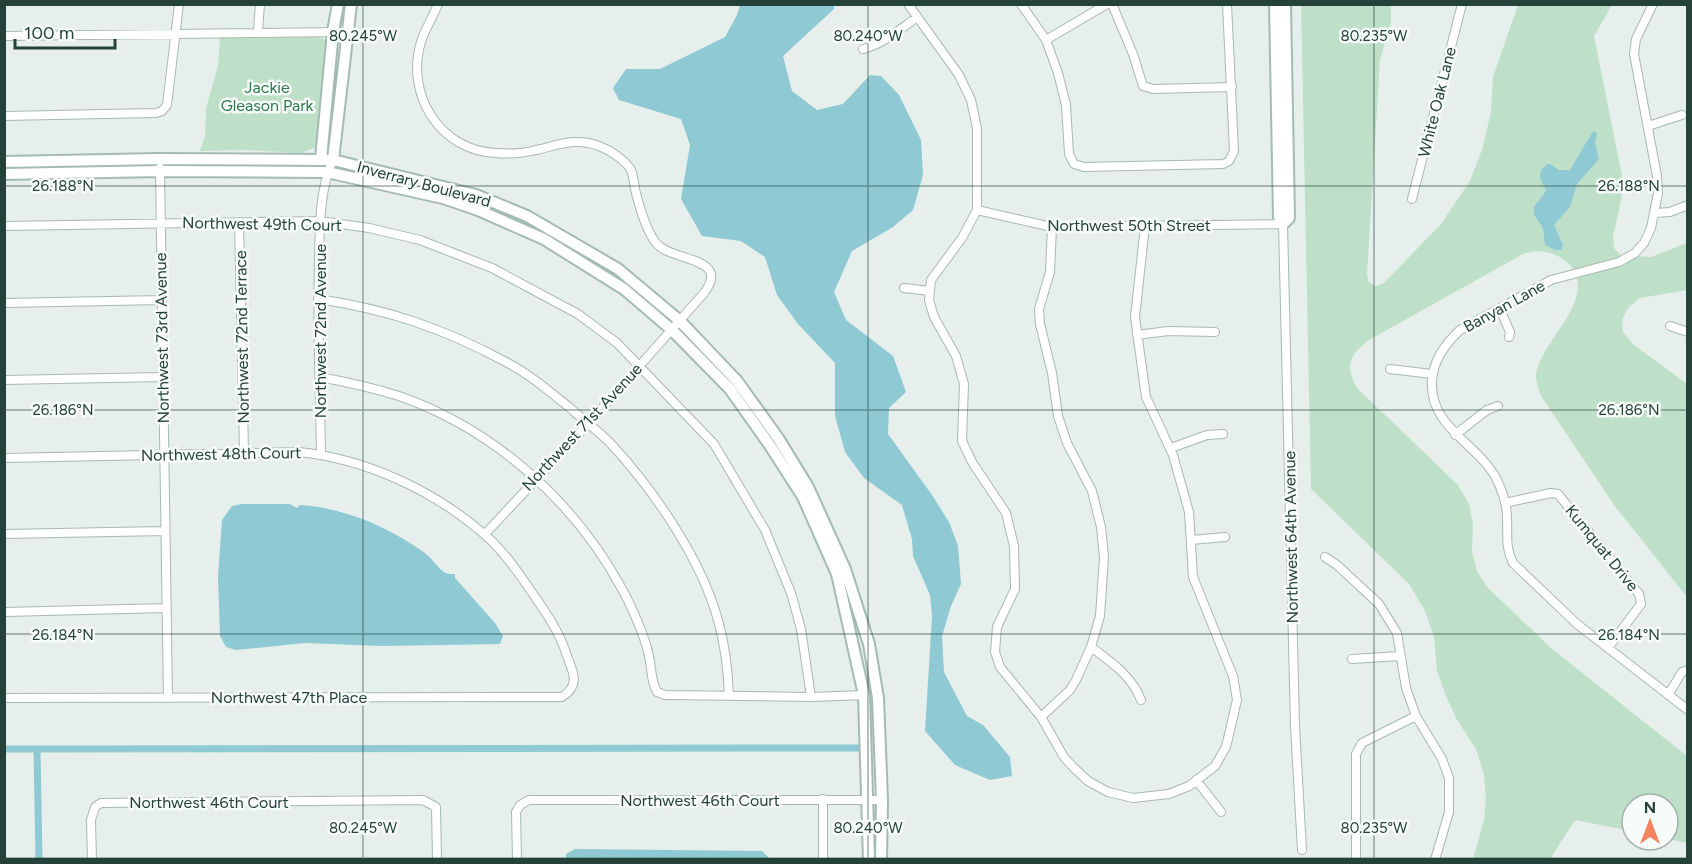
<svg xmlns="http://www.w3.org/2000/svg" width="1692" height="864" font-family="Figtree,sans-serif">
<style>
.green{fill:#bfe0c8}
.water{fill:#8ec9d4}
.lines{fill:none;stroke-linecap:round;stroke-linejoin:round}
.canal{stroke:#8ec9d4;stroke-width:7}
.street-casing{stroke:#a8b8b2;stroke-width:10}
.secondary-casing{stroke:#a4bbb3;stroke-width:14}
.street{stroke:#fff;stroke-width:8}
.secondary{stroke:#fff;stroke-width:10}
.ticks{fill:none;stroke:#24423a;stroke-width:1.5;stroke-opacity:0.45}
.labels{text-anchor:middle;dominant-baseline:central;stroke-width:5;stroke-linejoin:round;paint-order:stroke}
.park-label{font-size:16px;fill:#2d7a4b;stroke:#f7fbf9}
.street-label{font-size:16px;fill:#24423a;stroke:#f7fbf9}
.ticks-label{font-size:15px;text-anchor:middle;fill:#24423a;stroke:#f7fbf9;stroke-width:5;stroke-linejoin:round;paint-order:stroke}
</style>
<rect width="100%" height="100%" fill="#e6efeb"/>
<!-- green -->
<path class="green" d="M1301 5H1391V24L1380 59 1367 275 1369 282 1376 286 1384 283 1441 224 1470 181 1483 147 1491 111 1493 77 1518 5H1612L1594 36 1624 186 1613 237 1614 248 1620 255 1651 257 1687 243V290L1640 298 1628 308 1622 320 1623 332 1634 345 1687 384V597L1614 505 1541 396C1538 387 1534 378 1537 369 1546 336 1605 291 1563 259 1551 251 1536 249 1523 254L1369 340C1349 355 1345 366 1357 388L1458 485 1469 504 1473 524 1472 552 1477 571 1487 587 1551 648 1687 756V843L1668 839V804H1632V831L1575 820 1550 859H1473L1484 820 1486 800 1484 775 1476 749 1457 720 1446 696 1437 671 1434 637 1425 611 1409 584 1311 489Z
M314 37 322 38 327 41 318 140 314 148 301 153 247 150 200 151 205 136 206 108 218 66 220 38Z"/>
<!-- water -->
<path class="water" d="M834 4V9L783 56 792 91 817 110 843 104 870 75 881 76 899 95 921 140 923 175 913 210 893 227 852 251 834 292 846 320 893 356 906 392 889 408 888 434 932 495 949 522 958 546 961 584 951 606 942 636 944 672 967 716 983 725 1010 757 1012 776 990 780 955 765 925 731 932 616 930 595 913 556 912 539 902 505 864 478 845 452 835 416V363L798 324 777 295 765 257 741 241 702 236 681 199 690 145 681 119 619 100 613 88 626 69H660L725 37 737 15 740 5Z
M1593 131 1597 133 1595 142 1599 159 1577 184 1570 207 1554 225 1563 245 1561 250H1555L1545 245 1543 228 1534 215V207L1546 191 1540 178 1541 170 1547 164H1550L1559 170H1570Z
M242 504H290L297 508 300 505C345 508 389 527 425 553 432 558 438 569 446 573 448 574 452 574 455 574V578L495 623 503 636 500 644 382 646 305 643 236 650 226 647 220 636 218 576 222 520 232 506Z
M575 849 762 851 770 859H566V854Z"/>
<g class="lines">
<!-- canal -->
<path class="canal" d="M4 749 861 748
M37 749 39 860"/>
<!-- street casing -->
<g class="street-casing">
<path id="street" d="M438 4C433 17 425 29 421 42 405 94 440 151 496 153 508 154 525 153 536 150 559 145 575 137 599 146 610 150 625 160 631 170 634 177 634 186 636 193 640 209 646 230 656 243 671 262 732 256 704 293L588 424 485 534
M908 4 959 75 971 100 977 128V210L962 238 931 280 929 300 934 317 956 356 964 384 962 441 972 462 1006 513 1014 546 1015 589 997 627 995 652 1000 667 1041 717 1064 757 1073 767 1088 781 1108 792 1133 798 1169 794 1189 786 1215 766 1226 747 1237 700 1233 676 1193 577 1189 512 1173 455 1146 397 1135 317 1145 226
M1021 4 1046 40 1058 73 1066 105 1069 154 1074 164 1084 167 1223 164 1229 161 1234 151 1227 4
M1112 4 1133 54 1143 86 1153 89 1232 87
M1653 4 1636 39 1634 54 1657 176 1658 193 1651 228 1644 243 1635 253 1619 262 1551 280 1460 330C1445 344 1433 360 1432 381 1429 427 1477 443 1496 478 1502 490 1507 505 1507 518 1508 536 1505 547 1513 563L1577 624 1688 710
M258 31 260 4
M4 36 347 32
M1046 40 1107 4
M863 49C883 44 899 30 916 18
M4 116 156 113 162 111 167 105 179 4
M1648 126 1682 115
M160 168 168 698
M1412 199 1462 4
M977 210 1052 227 1283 224 1295 726 1302 850
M1655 213 1670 212 1688 205
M239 222 244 452
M4 226 320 221 369 228 420 240 492 268 578 314 617 343 714 444 765 530 791 593 801 629 811 697
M904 288 930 291
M318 299C387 309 445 329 506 362 529 374 549 391 569 407 583 420 600 432 613 446 655 492 701 559 718 620 725 645 728 669 729 696
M4 303 162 300
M1500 309 1510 332 1509 337
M1670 326 1688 332
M1137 335 1168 331 1215 332
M1390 369 1432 374
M320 377C347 382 373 388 399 396 494 429 575 502 622 589 630 603 645 637 648 652 652 666 650 679 657 692L665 695 811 697 864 695
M4 380 163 377
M1455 435 1487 410 1498 406
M1171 448 1207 435 1223 434
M321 454C320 389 317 325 319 260 320 227 319 190 333 160
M4 458 299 452C366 459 433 490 484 534 503 550 519 573 533 594 546 613 559 631 566 653 572 671 582 684 562 697L4 698
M1505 503 1551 493 1558 494 1639 594 1641 604 1608 648
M4 534 165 531
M1191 540 1225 537
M1325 557 1337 565 1379 604 1397 633 1406 688 1416 716 1442 759 1449 778V812L1435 860
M4 612 167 608
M1091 647C1111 662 1132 676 1141 700
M1352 659 1400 656
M1668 695 1682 672 1688 670
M1041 717 1070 690 1076 680 1091 647 1100 616 1104 557 1101 527 1092 491 1067 443 1058 416 1052 373 1040 324 1039 309 1050 272 1052 227
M1196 780 1221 812
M823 799V860
M92 860 91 820 95 807 101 803 423 800 436 807 437 860
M517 860 516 812 520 805 529 800H882
M1356 860V754L1362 743 1416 716"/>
</g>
<!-- secondary casing -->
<g class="secondary-casing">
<path id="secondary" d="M1275 4 1279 217 1283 224 1289 218 1285 4
M321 159 333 31 338 4
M333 160 351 4
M4 162 160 159 333 160 476 195 527 216 618 269 680 321 737 381 778 438 808 487 845 569 869 644 878 698 882 800 881 860
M4 174 160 171 327 172 443 198 478 210 544 239 624 289 672 330 730 389 771 447 803 497 837 574 864 695 869 860"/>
</g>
<!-- street -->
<use href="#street" class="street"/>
<!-- secondary -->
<use href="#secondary" class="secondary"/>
</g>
<!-- ticks -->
<path class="ticks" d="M363 4V860M868 4V860M1374 4V860M4 186H1688M4 410H1688M4 634H1688M4 858H1688"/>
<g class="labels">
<!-- park labels -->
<g class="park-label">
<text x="267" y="87">Jackie<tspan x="267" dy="18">Gleason Park</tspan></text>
</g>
<!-- street labels -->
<g class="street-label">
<text transform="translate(1437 102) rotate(-76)">White Oak Lane</text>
<text transform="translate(424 184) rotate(15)">Inverrary Boulevard</text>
<text transform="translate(262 224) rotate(1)">Northwest 49th Court</text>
<text x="1129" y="225">Northwest 50th Street</text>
<text transform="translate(1504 306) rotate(-29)">Banyan Lane</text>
<text transform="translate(320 331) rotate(-90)">Northwest 72nd Avenue</text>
<text transform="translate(242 337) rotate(-91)">Northwest 72nd Terrace</text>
<text transform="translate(162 338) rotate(-91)">Northwest 73rd Avenue</text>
<text transform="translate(582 427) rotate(-47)">Northwest 71st Avenue</text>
<text transform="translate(221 454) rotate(-1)">Northwest 48th Court</text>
<text transform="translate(1291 537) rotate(-91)">Northwest 64th Avenue</text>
<text transform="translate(1602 548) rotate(51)">Kumquat Drive</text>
<text x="289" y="697">Northwest 47th Place</text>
<text x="700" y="800">Northwest 46th Court</text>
<text x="209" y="802">Northwest 46th Court</text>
</g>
</g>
<g class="ticks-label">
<text x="363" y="41">80.245°W</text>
<text x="868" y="41">80.240°W</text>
<text x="1374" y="41">80.235°W</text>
<text x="63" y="191">26.188°N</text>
<text x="1629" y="191">26.188°N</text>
<text x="63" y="415">26.186°N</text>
<text x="1629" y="415">26.186°N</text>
<text x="63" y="640">26.184°N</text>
<text x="1629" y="640">26.184°N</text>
<text x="363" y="833">80.245°W</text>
<text x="868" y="833">80.240°W</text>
<text x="1374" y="833">80.235°W</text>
</g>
<!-- border -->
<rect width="1692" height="864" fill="none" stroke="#24423a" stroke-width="12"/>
<!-- north arrow -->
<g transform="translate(1650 822)"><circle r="28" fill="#f7fbf9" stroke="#a3b1ad" stroke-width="1.5"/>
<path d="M0-4.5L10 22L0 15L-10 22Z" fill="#f4845f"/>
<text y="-9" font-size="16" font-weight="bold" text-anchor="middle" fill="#24423a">N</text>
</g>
<!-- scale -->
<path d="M15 39v9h100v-9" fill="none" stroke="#24423a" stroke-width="3"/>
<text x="24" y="39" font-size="18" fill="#24423a" stroke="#f7fbf9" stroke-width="4.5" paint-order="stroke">100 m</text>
</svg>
